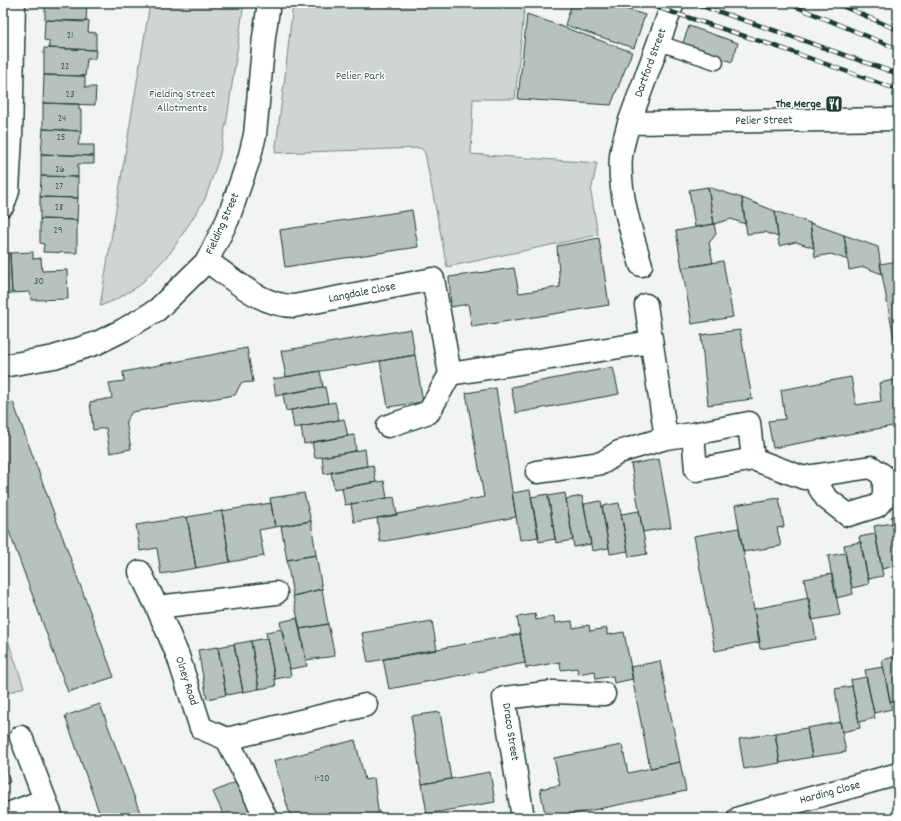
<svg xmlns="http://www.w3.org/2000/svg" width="901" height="821" font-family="Dekko,sans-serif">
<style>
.green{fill:#ced5d3;stroke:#768984}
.building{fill:#b7c1bd;stroke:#1f3d34}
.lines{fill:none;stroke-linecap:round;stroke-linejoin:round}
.lane-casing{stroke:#1f3d34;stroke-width:17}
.street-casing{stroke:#1f3d34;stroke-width:25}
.lane{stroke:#fff;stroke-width:14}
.street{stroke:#fff;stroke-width:22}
.rail-casing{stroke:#1f3d34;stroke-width:4.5}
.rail{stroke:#fff;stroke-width:3;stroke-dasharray:9;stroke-linecap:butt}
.labels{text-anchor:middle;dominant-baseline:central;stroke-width:3;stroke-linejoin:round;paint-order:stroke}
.number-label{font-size:10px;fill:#455e56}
.street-label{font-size:12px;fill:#1f3d34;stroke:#fff}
.park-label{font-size:12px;fill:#425b54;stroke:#fff}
.poi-label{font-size:12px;font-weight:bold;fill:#1f3d34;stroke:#fff;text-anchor:end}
</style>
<rect width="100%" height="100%" fill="#f2f3f3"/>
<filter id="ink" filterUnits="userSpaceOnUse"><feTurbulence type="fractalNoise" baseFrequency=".025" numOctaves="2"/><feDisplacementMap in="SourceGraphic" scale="8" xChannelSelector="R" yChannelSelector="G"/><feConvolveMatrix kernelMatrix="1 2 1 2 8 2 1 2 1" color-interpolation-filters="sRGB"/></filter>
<g filter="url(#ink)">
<!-- green -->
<path class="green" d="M150 3H244L227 119 219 158 205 199 171 252 139 286 113 301 100 306Z
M293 3H525L515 99H473L471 154 597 163 591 192 598 235 447 267 425 153 421 148 275 153 285 76Z
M3 626 24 687 3 695Z"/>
<!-- building -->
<path class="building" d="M45 3H87L86 22 45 20Z
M572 3H607L645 15 634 48 565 25Z
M527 14 632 52 611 105 518 99Z
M45 20 89 21 88 32 96 33V50L49 48V41L44 40Z
M689 26 738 43 732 62 682 45Z
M44 48 96 50 95 59H87L85 76 44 75Z
M44 75 85 76V87H96L95 105 43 103Z
M43 103 79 104V110H81V131L43 129Z
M43 129 81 131 78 145H94V156L41 154Z
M41 154 94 156V164H78V177L41 176Z
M41 176 78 177V198L40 197Z
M708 187 742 198 745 224 731 219 714 224Z
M708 187 714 224 695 227 689 190Z
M40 197 78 198 77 220 40 219Z
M742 198 775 211 778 237 765 232 747 234Z
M412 210 418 247 285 267 280 230Z
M775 211 810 223 814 248 796 242 779 246Z
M40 219 77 220V253L43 252 44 244 40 243Z
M810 223 844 235 848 260 831 254 815 257Z
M714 224 716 234 709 243 713 263 682 268 676 231Z
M844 235 878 247 882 274 864 267 849 270Z
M599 238 609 305 472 327 468 304 451 307 449 277 514 268 519 293 560 287 557 246Z
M33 252V259L41 258 42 271 67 270 68 299 31 300 30 292 12 293 10 253Z
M3 253H10L12 293 3 294Z
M723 261 733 317 692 324 682 268Z
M898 261V360L880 264Z
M411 329 415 355 286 377 281 351Z
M740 330 752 399 708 405 701 335Z
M247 348 253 382 241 383 235 395 132 412 126 421 131 449 110 453 106 428 93 430 90 402 112 398 109 383 124 381 123 372Z
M415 355 423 402 388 407 380 361Z
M613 367 619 394 516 413 511 387Z
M320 371 323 387 276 396 273 379Z
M851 377 856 405 881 401 879 383 898 379V425L773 448 768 421 785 419 781 390Z
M323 387H325L328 403 286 411 283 394Z
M496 388 516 517 380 542 377 518 484 497 466 393Z
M13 402 114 677 68 692 3 515V406Z
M335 402 339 420 294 428 291 410Z
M344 419 348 436 304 444 301 427Z
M354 435 356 451 315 458 312 442Z
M365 449 367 466 324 474 322 457Z
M659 459 671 527 643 532 631 464Z
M373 465 376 482 334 489 331 472Z
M384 481 387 498 345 505 342 488Z
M530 490 539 537 520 540 512 493Z
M304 493 311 521 275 527 270 498Z
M565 493 573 540 556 543 548 496Z
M548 494 555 539 539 542 531 497Z
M582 496 591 544 574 547 566 499Z
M394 497 397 515 354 522 351 504Z
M779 498 784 527 777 528 781 546 743 552 735 505Z
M601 501 609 548 592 551 584 504Z
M271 503 275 527 259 530 264 556 230 562 222 511Z
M619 503 628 551 610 554 602 506Z
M222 511 230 562 196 568 187 517Z
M639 511 647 554 629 557 621 514Z
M898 515V552L891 517Z
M187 517 196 568 161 574 157 548 140 551 136 525Z
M311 521 316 555 287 560 281 526Z
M892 523 898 552V565L882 569 874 526Z
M739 528 760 642 715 651 694 536Z
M875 534 883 576 868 579 859 537Z
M861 542 869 584 852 588 844 545Z
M845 553 853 594 836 598 828 556Z
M316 555 322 589 293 596 287 560Z
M832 574 840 615 812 620 804 579Z
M322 589 328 624 300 629 293 596Z
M809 598 816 639 760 649 754 609Z
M535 614 536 620 554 616 555 623 572 621 573 628 589 625 590 631 607 628V635L624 632 633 679 614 683 613 676 596 679 595 671 578 674 577 668 561 670 560 662 526 668 517 617Z
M297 618 307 666 290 669 280 622Z
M432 621 437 650 368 662 362 633Z
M328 624 335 656 306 660 300 629Z
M282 629 291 676 275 679 266 632Z
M520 634 525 663 389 689 383 659Z
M267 638 276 686 259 689 251 641Z
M251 641 259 689 243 692 234 644Z
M234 644 243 692 226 695 218 647Z
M218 647 226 695 207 699 198 650Z
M898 656V700L890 702 882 660Z
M660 661 680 762 650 768 630 667Z
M883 667 892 709 874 713 865 670Z
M866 677 875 718 859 722 851 680Z
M852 686 860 728 842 732 835 689Z
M100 704 142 818H101L65 716Z
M440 712 451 779 422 784 411 716Z
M840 722 846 752 812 757 807 728Z
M807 728 812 757 780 763 775 733Z
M775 733 780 763 744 769 739 739Z
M355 740 365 780 374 778 379 818H291L274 761Z
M622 745 628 773 680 762 686 791 554 818H546L540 789 560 785 554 758Z
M3 762 10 782 3 785Z
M490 772 495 802 427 814 422 784Z
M236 782 254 818H225L213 792Z"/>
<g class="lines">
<!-- lane casing -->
<g class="lane-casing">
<path id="lane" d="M659 43 716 62"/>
</g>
<!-- street casing -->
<g class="street-casing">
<path id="street" d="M629 123 898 119
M3 205 8 191 11 137 14 3
M207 261C233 279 261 306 294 306L433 279 450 374 651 342
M641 265C631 232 618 191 621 156 622 145 626 134 629 123L673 3
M646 305 666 438 693 434 749 423 753 459 804 478 812 476 871 467 884 476V498L877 506 848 515 826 498 812 476
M3 366 54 357 97 343 123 330 157 310 207 261 228 219 249 159 255 135 264 37 269 3
M388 426 429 412 450 374
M693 434 696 470 753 459
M537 472 602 463 619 452 666 438
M140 572 157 607 178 656 201 728 227 739 366 705
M157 607 276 593
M21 737 52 818
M227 739 266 818
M3 816 45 800
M523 818 504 698 554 692 604 694
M739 818 898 774"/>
</g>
<!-- lane -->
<use href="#lane" class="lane"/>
<!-- street -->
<use href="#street" class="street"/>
<!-- rail casing -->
<g class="rail-casing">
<path id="rail" d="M644 3 787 50 898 90
M693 3 785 34 898 74
M787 3 898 49
M835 3 898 30"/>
</g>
<!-- rail -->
<use href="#rail" class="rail"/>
</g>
</g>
<!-- icons -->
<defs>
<g id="restaurant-square" transform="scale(0.9)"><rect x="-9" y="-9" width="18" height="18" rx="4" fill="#1f3d34" stroke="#fff"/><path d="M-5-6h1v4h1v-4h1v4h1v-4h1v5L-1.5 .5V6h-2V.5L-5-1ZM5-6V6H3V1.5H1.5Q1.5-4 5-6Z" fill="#fff"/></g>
</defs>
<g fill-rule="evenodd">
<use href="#restaurant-square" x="834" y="104"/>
</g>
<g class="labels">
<!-- number labels -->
<g class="number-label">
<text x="70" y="36">21</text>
<text x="65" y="67">22</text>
<text x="70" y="95">23</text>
<text x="62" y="119">24</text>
<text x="61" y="138">25</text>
<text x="60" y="170">26</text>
<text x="59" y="187">27</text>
<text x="59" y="208">28</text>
<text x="58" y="231">29</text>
<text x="39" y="282">30</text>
<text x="322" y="779">1-20</text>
</g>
<!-- street labels -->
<g class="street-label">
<text transform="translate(651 63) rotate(-70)">Dartford Street</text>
<text transform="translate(764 121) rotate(-1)">Pelier Street</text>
<text transform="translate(223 224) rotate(-66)">Fielding Street</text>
<text transform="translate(362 293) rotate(-11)">Langdale Close</text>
<text transform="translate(186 681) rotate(72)">Olney Road</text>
<text transform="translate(510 732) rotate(81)">Draco Street</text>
<text transform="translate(830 793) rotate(-15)">Harding Close</text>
</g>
<!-- park labels -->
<g class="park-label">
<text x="360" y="76">Pelier Park</text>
<text x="182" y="94">Fielding Street<tspan x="182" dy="14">Allotments</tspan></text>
</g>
<!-- poi labels -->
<g class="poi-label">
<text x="821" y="104">The Merge</text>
</g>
</g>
<!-- margin -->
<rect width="901" height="821" fill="none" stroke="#fff" stroke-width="16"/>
<rect x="8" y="8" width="885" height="805" fill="none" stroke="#1f3d34" stroke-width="1.5" filter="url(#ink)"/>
</svg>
